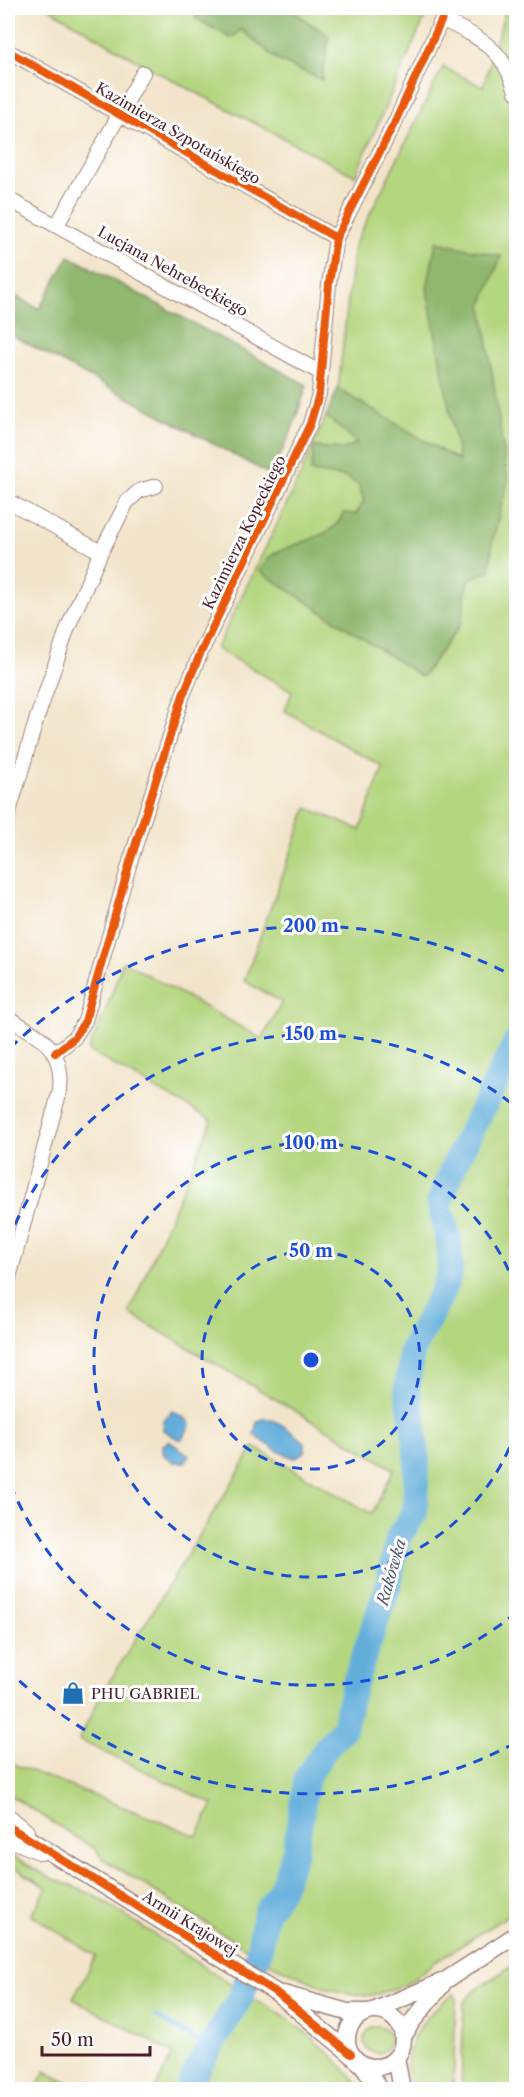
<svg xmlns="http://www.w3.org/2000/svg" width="524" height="2097" font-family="'Libre Caslon Text',serif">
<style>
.green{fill:#b4d67f;stroke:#7f7a55;stroke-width:1.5}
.forest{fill:#8fb76e;stroke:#6c6b4c;stroke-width:1.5}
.water{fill:#62aedb;stroke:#566683;stroke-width:1.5}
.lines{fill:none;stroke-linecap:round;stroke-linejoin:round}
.stream{stroke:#62aedb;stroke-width:4.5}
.river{stroke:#62aedb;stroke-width:26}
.minor-casing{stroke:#9e827a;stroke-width:16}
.tertiary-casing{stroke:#9e827a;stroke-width:19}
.minor{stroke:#fff;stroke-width:14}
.tertiary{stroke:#fff;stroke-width:16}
.cycleway-casing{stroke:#fff;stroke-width:11}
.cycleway{stroke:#e8590c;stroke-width:8}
.ring{fill:none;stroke:#1d4ed8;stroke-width:3;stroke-dasharray:10 8}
.labels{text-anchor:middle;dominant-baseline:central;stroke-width:6;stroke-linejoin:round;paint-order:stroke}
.street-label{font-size:15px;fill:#4a1f2b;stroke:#fff}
.poi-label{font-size:15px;fill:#4a1f2b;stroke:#fff;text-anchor:start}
.water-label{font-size:16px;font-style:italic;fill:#545871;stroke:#fff}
.centre{fill:#1d4ed8;stroke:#fff;stroke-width:3}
.ring-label{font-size:18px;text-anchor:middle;font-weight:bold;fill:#1d4ed8;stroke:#fff;stroke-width:6;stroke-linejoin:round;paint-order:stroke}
</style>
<rect width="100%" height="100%" fill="#fff"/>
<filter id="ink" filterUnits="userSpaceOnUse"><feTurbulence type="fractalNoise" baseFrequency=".0167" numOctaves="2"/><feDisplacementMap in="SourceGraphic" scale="12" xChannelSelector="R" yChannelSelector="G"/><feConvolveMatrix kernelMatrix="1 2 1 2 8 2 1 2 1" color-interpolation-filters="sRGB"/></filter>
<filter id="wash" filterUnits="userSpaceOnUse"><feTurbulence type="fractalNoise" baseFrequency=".008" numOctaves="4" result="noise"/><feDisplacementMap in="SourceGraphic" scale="24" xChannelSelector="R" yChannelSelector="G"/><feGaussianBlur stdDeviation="1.35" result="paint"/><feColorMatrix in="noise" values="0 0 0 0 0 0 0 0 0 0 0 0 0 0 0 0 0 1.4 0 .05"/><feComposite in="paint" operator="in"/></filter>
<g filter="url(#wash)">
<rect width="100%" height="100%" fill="#f2e4c9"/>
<!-- green -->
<path class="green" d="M48 8H429L355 176 146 66Z
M506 8H516V1910L437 1961 405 1985 377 1994 366 1996 328 1989 271 1964 103 1859 95 1849 8 1794V1762L197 1836 213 1804 79 1740 101 1695 254 1447 372 1514 394 1469 129 1313 212 1120 88 1051 110 999 123 961 262 1039 282 1002 244 981 307 808 360 830 383 767 285 711 292 691 216 649 295 487 338 389 354 246 443 67 483 87Z
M8 1854 51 1878 94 1895 254 2000C289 2014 339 2059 362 2089H155L173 2053 73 1999 96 1956 31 1915 47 1888 8 1863Z
M516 1963V2089H461L464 2002 475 1990Z
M454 1993 456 1998 453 2089H411C410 2082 407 2074 407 2066 408 2033 430 2011 454 1993Z
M364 2040a13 13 0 1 1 26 0a13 13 0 1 1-26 0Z
M45 2071 78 2089H35Z"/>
<!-- forest -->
<path class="forest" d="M204 8H288L329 36 322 80 279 61 242 30 231 38 195 18Z
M436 242 501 256 482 305 508 481 492 543 490 571 468 579 461 624 422 677 259 571C263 567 266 560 271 556 289 542 335 540 343 513L356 514 364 501 359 486 346 477 311 472 314 447 344 449 357 443 326 416 338 389 459 461 427 289Z
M69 256 307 385 291 432 271 475 8 333V292L39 309Z"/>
<!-- water -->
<path class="water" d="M172 1411 186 1419 190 1426 182 1439H178L163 1430 164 1420Z
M263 1419C279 1418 292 1434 305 1442V1451L295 1458 278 1451 254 1435 257 1422Z
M169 1441 189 1455 185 1462H174L164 1455 162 1446Z"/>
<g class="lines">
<!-- stream -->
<path class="stream" d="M155 2016 210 2048"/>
<!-- river -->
<path class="river" d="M188 2090 197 2069 240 1998 258 1955 266 1912 281 1890 295 1851 307 1777 326 1748 344 1728 353 1688 389 1583 398 1538 415 1512 417 1458 413 1421 407 1389 412 1350 439 1299 450 1273 449 1242 439 1203 456 1161 516 1042"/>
</g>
</g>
<g filter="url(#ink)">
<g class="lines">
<!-- minor casing -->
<g class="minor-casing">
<path id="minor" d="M443 20C480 38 504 48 516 92
M8 51 336 238
M8 199 321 373
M57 225 143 73
M8 501 101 552
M8 815 37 718 68 627 101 552 127 502 139 491 156 486
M8 1018C41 1037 64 1047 60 1090L8 1281
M55 1053 74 1038 85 1021 130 862 183 695 201 652 310 424 319 394 329 284 336 238 395 122 447 8
M8 1815 27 1831
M8 1839 41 1853"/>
</g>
<!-- tertiary casing -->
<g class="tertiary-casing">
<path id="tertiary" d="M8 1826 277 1993 351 2054
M283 1994 347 2012H366
M373 2011 446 1980 516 1935
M347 2039a28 28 0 1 1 56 0a28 28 0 1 1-56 0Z
M403 2037 411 2023 442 1985
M396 2057 402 2090
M361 2063 381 2090"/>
</g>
<!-- minor -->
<use href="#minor" class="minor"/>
<!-- tertiary -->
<use href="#tertiary" class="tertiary"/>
<!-- cycleway casing -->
<g class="cycleway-casing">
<path id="cycleway" d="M8 51 336 238
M55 1053 74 1038 85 1021 130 862 183 695 201 652 310 424 319 394 329 284 336 238 395 122 447 8
M8 1826 277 1993 351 2054"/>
</g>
<!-- cycleway -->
<use href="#cycleway" class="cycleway"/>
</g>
</g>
<!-- distance rings -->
<g class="ring">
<circle cx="311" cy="1360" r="109"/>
<path d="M516 1431A217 217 0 1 1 516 1289"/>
<path d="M516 1613A326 326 0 0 1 8 1479M8 1241A326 326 0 0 1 516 1107"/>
<path d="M515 1743A434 434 0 0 1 10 1672M10 1048A434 434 0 0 1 515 977"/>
</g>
<!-- icons -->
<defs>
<g id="shop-bare" transform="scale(1.8)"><path d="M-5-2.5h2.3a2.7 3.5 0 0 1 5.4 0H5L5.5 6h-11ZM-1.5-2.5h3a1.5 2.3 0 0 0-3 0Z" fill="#1f6fb2" stroke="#fff" stroke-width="2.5" paint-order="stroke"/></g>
</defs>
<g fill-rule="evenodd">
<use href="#shop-bare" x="73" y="1693"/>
</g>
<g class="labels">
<!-- street labels -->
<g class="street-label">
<text transform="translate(178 133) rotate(30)">Kazimierza Szpotańskiego</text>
<text transform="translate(173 271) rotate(29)">Lucjana Nehrebeckiego</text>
<text transform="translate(244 532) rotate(-64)">Kazimierza Kopeckiego</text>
<text transform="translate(190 1923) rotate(32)">Armii Krajowej</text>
</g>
<!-- poi labels -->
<g class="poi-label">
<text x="91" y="1693">PHU GABRIEL</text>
</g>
<!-- water labels -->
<g class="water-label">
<text transform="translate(391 1572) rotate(-74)">Rakówka</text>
</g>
</g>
<circle cx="311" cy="1360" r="9" class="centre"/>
<g class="ring-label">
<text x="311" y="932">200 m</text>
<text x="311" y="1040">150 m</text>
<text x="311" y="1149">100 m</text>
<text x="311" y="1257">50 m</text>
</g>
<!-- margin -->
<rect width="524" height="2097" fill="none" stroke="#fff" stroke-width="30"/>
<!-- scale -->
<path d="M42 2046v9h108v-9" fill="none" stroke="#4a1f2b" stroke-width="3"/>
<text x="51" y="2046" font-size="18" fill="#4a1f2b" stroke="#ffffff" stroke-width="4.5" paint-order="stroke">50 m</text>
</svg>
